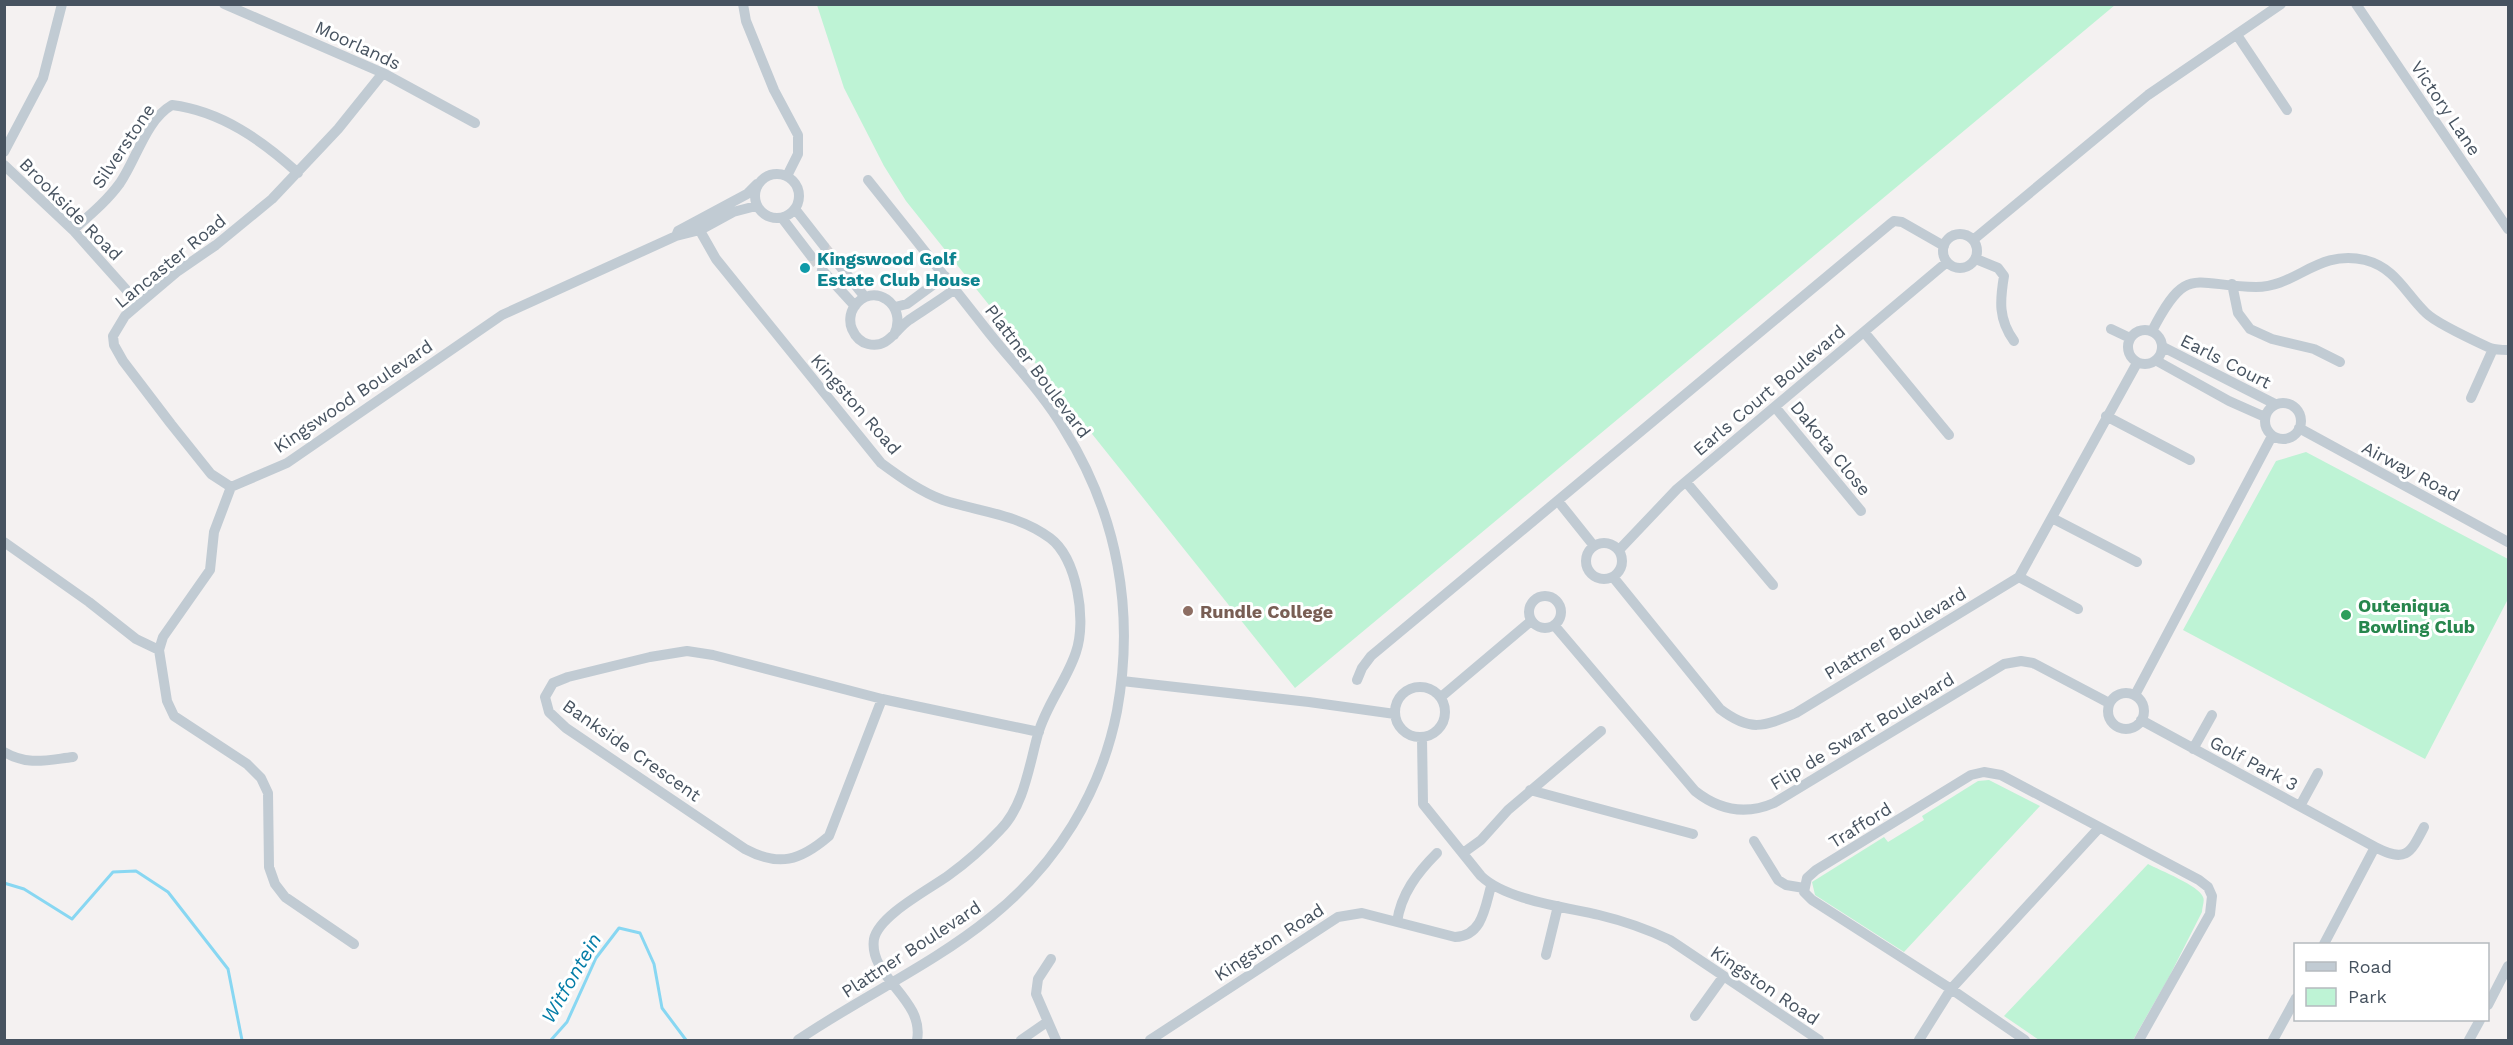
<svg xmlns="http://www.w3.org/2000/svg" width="2513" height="1045" font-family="'Work Sans',sans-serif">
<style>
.green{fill:#bef3d5}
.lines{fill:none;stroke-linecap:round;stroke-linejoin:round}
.stream{stroke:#88d7f2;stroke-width:3}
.minor-tunnel{stroke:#d1d1d4;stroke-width:10;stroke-dasharray:10 5;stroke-linecap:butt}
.minor{stroke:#c1cbd3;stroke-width:10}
.culture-dot{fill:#0f9aa8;stroke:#fff;stroke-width:2}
.education-dot{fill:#8d6e63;stroke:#fff;stroke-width:2}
.leisure-dot{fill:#2e9e5b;stroke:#fff;stroke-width:2}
.labels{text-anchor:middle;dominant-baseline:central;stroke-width:6;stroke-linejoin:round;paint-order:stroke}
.street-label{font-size:18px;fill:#475360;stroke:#fff}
.culture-label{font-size:18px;font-weight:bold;fill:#0d838f;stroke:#fff;text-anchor:start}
.leisure-label{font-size:18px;font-weight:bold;fill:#27864d;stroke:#fff;text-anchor:start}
.education-label{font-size:18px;font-weight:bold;fill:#785e54;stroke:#fff;text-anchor:start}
.water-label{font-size:20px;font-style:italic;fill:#047da7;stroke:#fff}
</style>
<rect width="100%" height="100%" fill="#f4f1f1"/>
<!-- green -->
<path class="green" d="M817 5V4L2115 5 1295 688 906 201 884 166 844 88Z
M2306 452 2508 559V599L2425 759 2183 630 2276 461Z
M1989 780 2040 806 1904 952 1815 895 1812 882 1884 837 1888 842 1924 820 1922 816 1978 781Z
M2148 864C2159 870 2200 886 2203 897 2205 901 2202 907 2202 912L2169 977 2133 1040H2039L2004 1016Z"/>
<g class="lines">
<!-- stream -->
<path class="stream" d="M4 883 24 889 72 919 113 872 136 871 168 892 228 969 242 1040
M551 1040 567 1022 596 958 619 928 640 933 654 964 662 1008 686 1040"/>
<!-- minor-tunnel -->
<path class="minor-tunnel" d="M824 246 835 260
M811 256 822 270"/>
<!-- minor -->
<path class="minor" d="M224 4 383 73 475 123
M743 4 746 21 774 90 798 135V154L787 176
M2356 4 2508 229
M2237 35 2287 110
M4 152 43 78 62 4
M4 165 73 230 139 304
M755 196a22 22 0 1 1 44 0a22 22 0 1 1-44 0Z
M795 209 824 246
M782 218 811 256
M695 222 716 259 881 463C900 477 921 492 943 500 980 512 1018 514 1050 538 1077 558 1087 620 1076 652 1067 680 1046 705 1038 734 1029 766 1024 806 1000 830 984 847 967 862 949 875 930 889 879 915 874 939 868 977 925 999 917 1040
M73 230C90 215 107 201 120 183 137 158 146 120 172 105 221 111 263 141 298 173
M1943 251a17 17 0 1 1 34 0a17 17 0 1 1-34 0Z
M676 236 678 231 747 194 757 184
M1973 240 2148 95 2281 4
M1976 259 1998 268 2004 276C2000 300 1998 319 2014 341
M835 260 865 297
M822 270 855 306
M2232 284 2238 313 2250 329 2272 339 2314 349 2340 362
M895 307 907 304 945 276
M2111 329 2130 338
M2128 347a17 17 0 1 1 34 0a17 17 0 1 1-34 0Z
M2152 331C2187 263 2193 286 2256 287 2297 287 2317 249 2365 260 2396 268 2405 293 2426 313 2435 322 2477 342 2490 348 2496 350 2503 350 2508 350
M1864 332 1949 435
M894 335C909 304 872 280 854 307 850 313 849 322 852 329 855 336 860 342 868 344 888 349 895 330 909 320 924 310 940 300 955 289
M2163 347 2275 404
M2157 361 2229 401 2265 417
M2471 398 2493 349
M2265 421a18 18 0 1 1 36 0a18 18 0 1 1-36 0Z
M1775 407 1861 511
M2106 416 2190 460
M2299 428 2508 542
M1686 482 1773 585
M231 487 211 474 171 424 123 361 114 345 113 336 125 316 139 304 178 271 216 245 272 199 338 129 383 73
M1558 501 1594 546
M2052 518 2137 562
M4 542 89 602 136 639 159 650
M1586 561a18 18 0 1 1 36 0a18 18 0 1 1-36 0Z
M1619 550 1677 489 1947 262
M1613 577 1720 709C1750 732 1763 727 1796 713L2019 577 2137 363
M2019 577 2078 609
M1529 612a16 16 0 1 1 32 0a16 16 0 1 1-32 0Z
M1554 625 1695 791C1719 810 1746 815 1774 803L2004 664 2021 661 2033 663 2109 703
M1357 680 1362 668 1371 656 1890 224 1894 221 1902 222 1944 246
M1122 681 1309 702 1395 714
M1395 712a25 25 0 1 1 50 0a25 25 0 1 1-50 0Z
M2108 711a18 18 0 1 1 36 0a18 18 0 1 1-36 0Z
M2135 695 2272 436
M1441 697 1531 621
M882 699 829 836C800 861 779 867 745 849L566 728 549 712 545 697 553 683 568 677 650 657 687 651 713 655 882 699 1039 732
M2141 720 2375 847 2324 944
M1422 737 1423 804 1481 876C1506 900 1565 907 1599 915 1624 921 1647 929 1670 940L1819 1040
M2193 749 2212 715
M4 752C28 766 47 760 73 757
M1530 790 1693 834
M2300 806 2318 773
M1754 841 1778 880 1786 885 1804 888
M2375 847C2406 863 2410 854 2424 827
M1463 853 1481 840 1508 810 1601 731
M1397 922C1401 894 1417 873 1437 853
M354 944 285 897 275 884 269 867 268 793 261 778 247 764 174 716 167 701 159 650 163 637 210 570 214 532 231 487 287 463 502 315 676 236 700 230 733 212 756 206
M1546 955 1558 906
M1051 959 1038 979 1036 994 1056 1040
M2488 1005 2508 966
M1695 1016 1723 977
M798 1040C861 997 932 965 991 917 1056 865 1101 793 1117 711 1135 612 1118 515 1064 429 1044 395 1015 365 990 334 950 283 909 231 868 180
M1021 1040 1047 1022
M1150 1040 1338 917 1362 913 1455 937C1482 936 1485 908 1491 886
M1919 1040 1951 989 2099 828
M2025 1040 1951 989 1812 900 1804 892 1807 878 1816 870 1971 775 1984 772 2001 775 2199 880 2208 887 2212 896 2210 914 2139 1040
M2273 1040 2296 998
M2469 1040 2480 1020"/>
</g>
<!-- markers -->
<circle class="culture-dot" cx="805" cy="268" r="6"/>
<circle class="education-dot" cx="1188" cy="611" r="6"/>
<circle class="leisure-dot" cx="2346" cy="615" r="6"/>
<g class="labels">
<!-- street labels -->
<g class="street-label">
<text transform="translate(358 45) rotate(25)">Moorlands</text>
<text transform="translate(2446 108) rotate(56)">Victory Lane</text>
<text transform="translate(123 146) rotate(-56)">Silverstone</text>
<text transform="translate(71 209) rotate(45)">Brookside Road</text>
<text transform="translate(170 261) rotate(-39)">Lancaster Road</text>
<text transform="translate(2226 361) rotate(27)">Earls Court</text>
<text transform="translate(1038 371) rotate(53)">Plattner Boulevard</text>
<text transform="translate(1769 390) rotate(-40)">Earls Court Boulevard</text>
<text transform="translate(353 396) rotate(-34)">Kingswood Boulevard</text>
<text transform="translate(856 404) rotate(49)">Kingston Road</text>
<text transform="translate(1831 448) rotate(51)">Dakota Close</text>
<text transform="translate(2411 471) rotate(28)">Airway Road</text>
<text transform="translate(1895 633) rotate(-31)">Plattner Boulevard</text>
<text transform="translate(1862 731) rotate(-31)">Flip de Swart Boulevard</text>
<text transform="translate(632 750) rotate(35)">Bankside Crescent</text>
<text transform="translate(2254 763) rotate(28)">Golf Park 3</text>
<text transform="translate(1860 825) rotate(-32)">Trafford</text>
<text transform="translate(1269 942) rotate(-33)">Kingston Road</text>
<text transform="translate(911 949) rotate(-33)">Plattner Boulevard</text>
<text transform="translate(1765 985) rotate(34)">Kingston Road</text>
</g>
<!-- culture labels -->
<g class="culture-label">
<text x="817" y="258">Kingswood Golf<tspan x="817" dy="21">Estate Club House</tspan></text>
</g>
<!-- leisure labels -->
<g class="leisure-label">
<text x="2358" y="605">Outeniqua<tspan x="2358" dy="21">Bowling Club</tspan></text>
</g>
<!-- education labels -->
<g class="education-label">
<text x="1200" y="611">Rundle College</text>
</g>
<!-- water labels -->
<g class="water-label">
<text transform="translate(571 978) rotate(-60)">Witfontein</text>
</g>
</g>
<!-- border -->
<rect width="2513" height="1045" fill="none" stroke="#475360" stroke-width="12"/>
<!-- legend -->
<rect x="2294" y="943" width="195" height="78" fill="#ffffff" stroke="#b5babf" stroke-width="1.5"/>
<rect x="2306" y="962" width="30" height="9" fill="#c1cbd3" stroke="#b5babf" stroke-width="1.5"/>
<text x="2348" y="973" font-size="18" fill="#475360">Road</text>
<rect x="2306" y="988" width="30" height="18" fill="#bef3d5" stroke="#b5babf" stroke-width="1.5"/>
<text x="2348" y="1003" font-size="18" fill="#475360">Park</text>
</svg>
